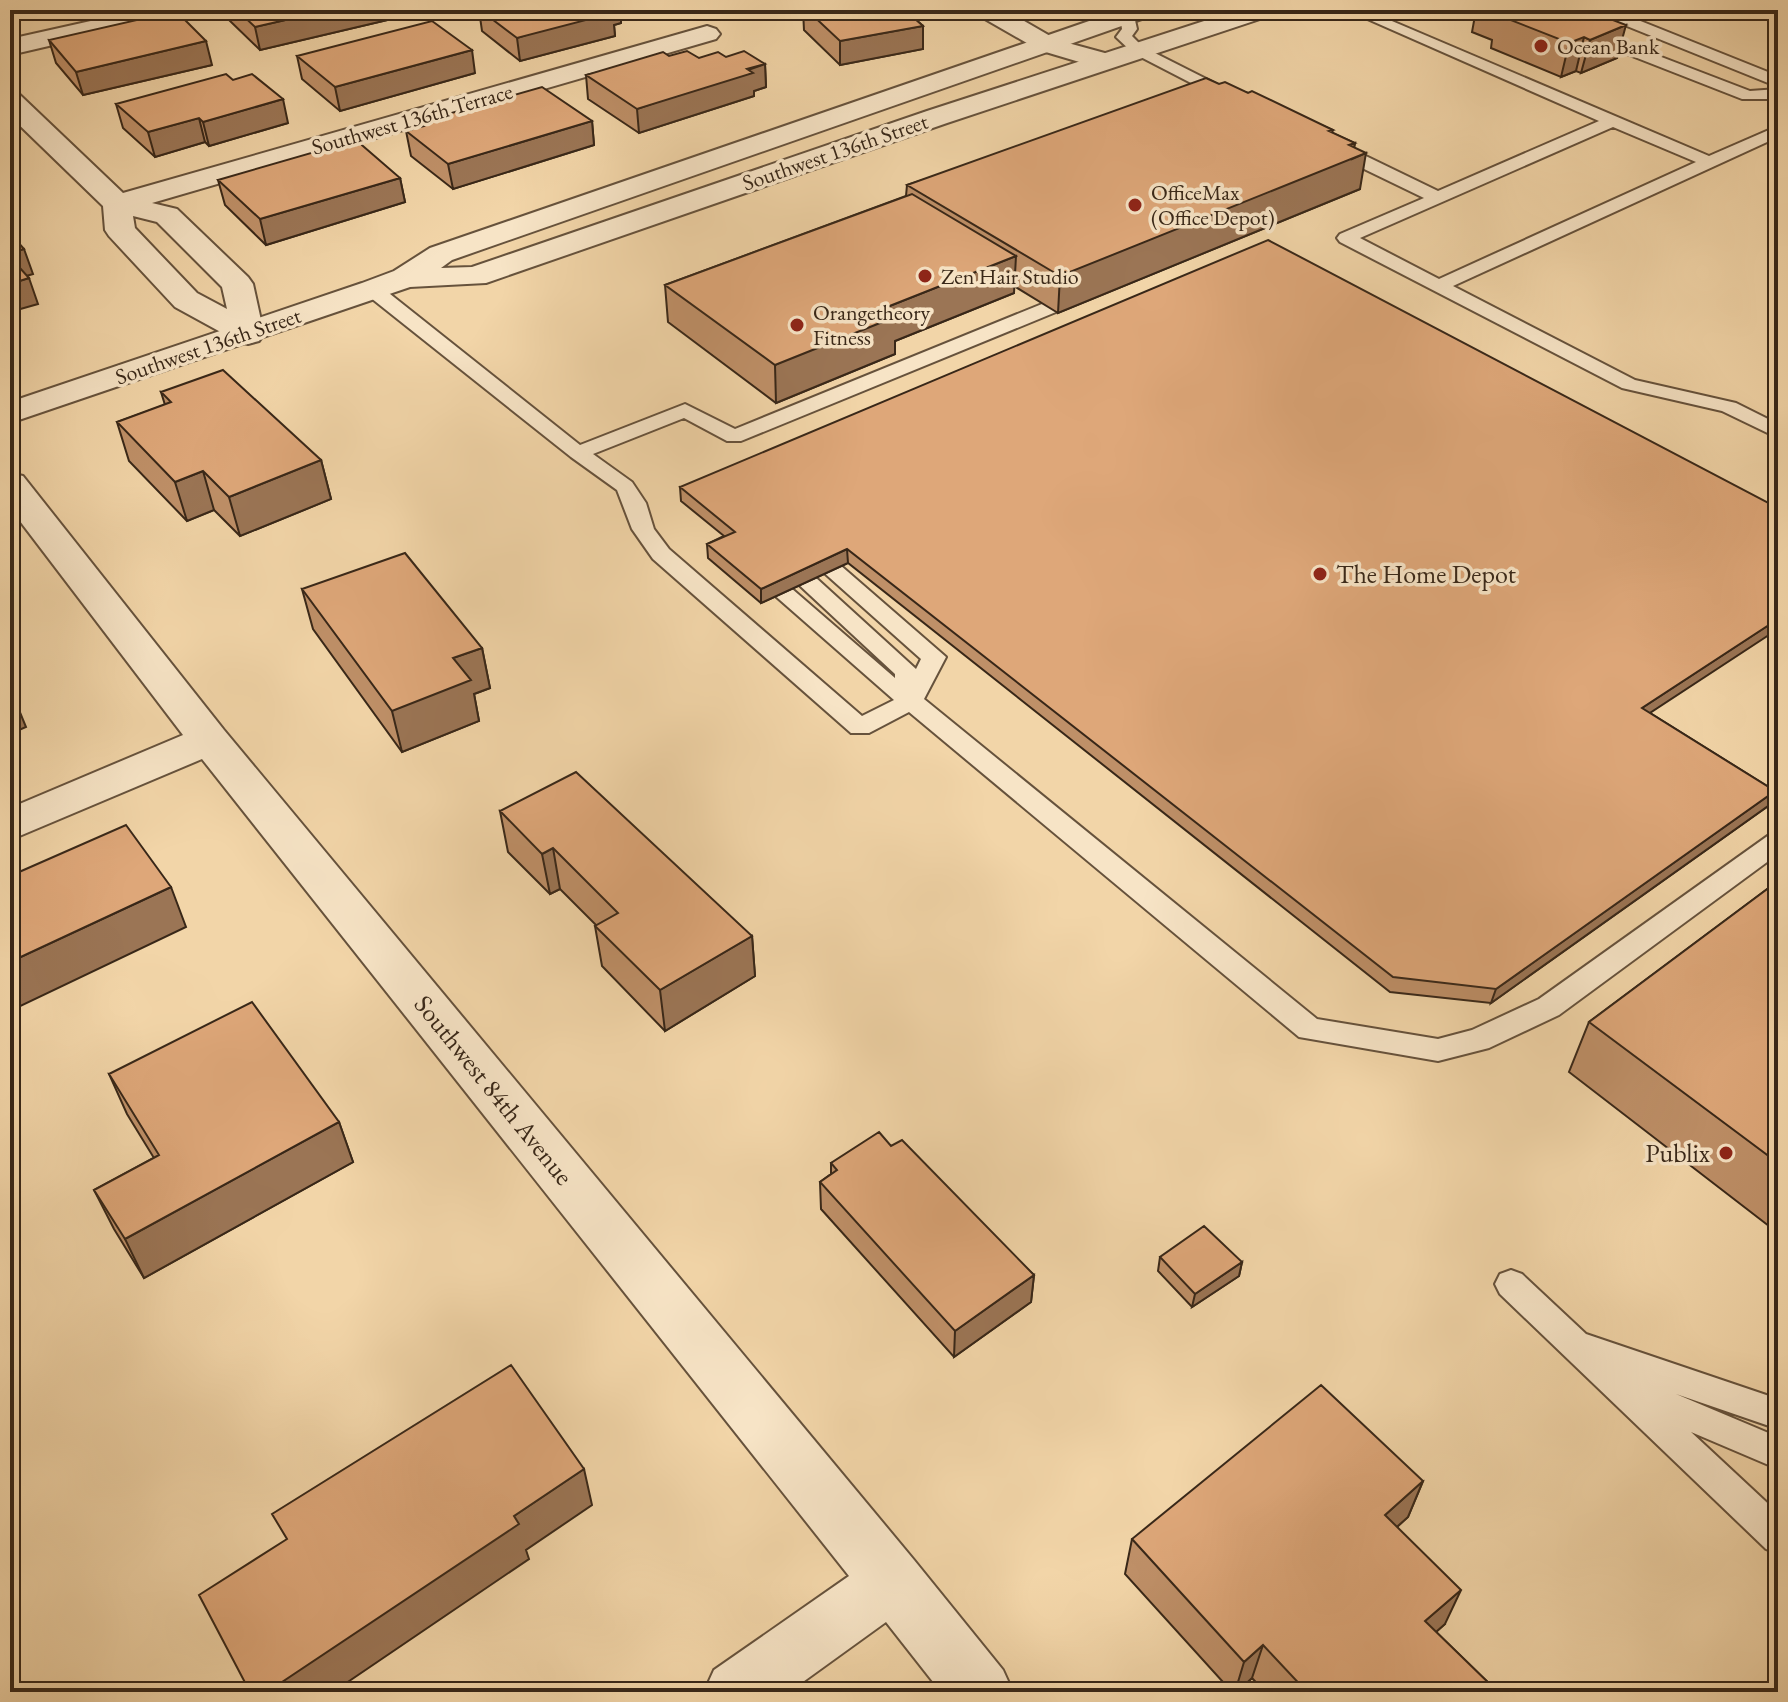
<svg xmlns="http://www.w3.org/2000/svg" width="1788" height="1702" font-family="'EB Garamond',serif">
<style>
.lines{fill:none;stroke-linecap:round;stroke-linejoin:round}
.service-casing{stroke:#66523c;stroke-width:4}
.minor-casing{stroke:#66523c;stroke-width:4}
.tertiary-casing{stroke:#66523c;stroke-width:4}
.service{fill:#f7e4c6;fill-rule:evenodd}
.minor{fill:#f7e4c6;fill-rule:evenodd}
.tertiary{fill:#f7e4c6;fill-rule:evenodd}
.wall{fill:#bf9068;stroke:#382718;stroke-width:2}
.shaded-wall{fill:#9b7555;stroke:#382718;stroke-width:2}
.building{fill:#dea779;stroke:#382718;stroke-width:2}
.poi-dot{fill:#8f2418;stroke:#f7e4c6;stroke-width:3}
.labels{text-anchor:middle;dominant-baseline:central;stroke-width:7;stroke-linejoin:round;paint-order:stroke}
.far-poi-label{font-size:22px;fill:#382718;stroke:#f7e4c6;text-anchor:start}
.far-street-label{font-size:22px;fill:#382718;stroke:#f7e4c6}
.poi-label{font-size:26px;fill:#382718;stroke:#f7e4c6;text-anchor:start}
.street-label{font-size:26px;fill:#382718;stroke:#f7e4c6}
</style>
<rect width="100%" height="100%" fill="#f2d5a8"/>
<filter id="stains"><feTurbulence type="fractalNoise" baseFrequency=".0025" numOctaves="4"/><feColorMatrix values="0 0 0 0 .2 0 0 0 0 .09 0 0 0 0 .02 0 0 0 .5 -.17"/></filter>
<radialGradient id="worn" r=".72"><stop offset=".6" stop-color="#630" stop-opacity="0"/><stop offset="1" stop-color="#630" stop-opacity=".3"/></radialGradient>
<g class="lines">
<!-- service casing -->
<g class="service-casing">
<path id="service" d="M1347 10H1366L1709 156 1778 126V137L1453 286 1635 380 1736 403 1778 424V438L1722 411 1622 388 1340 242 1337 238 1340 234 1424 198 1329 152 1327 148 1329 144H1341L1438 191 1599 121ZM1613 127 1696 162 1439 279 1360 238Z
M1602 10H1613L1778 76V87L1602 16Z
M1127 12 1134 16 1137 29 1132 36 1143 47 1234 93V99H1222L1133 53 1116 37 1122 29 1120 16Z
M1591 30 1750 91 1778 89V99H1742L1586 38 1583 35Z
M373 284 380 286 580 445 685 404 735 429 1042 304H1056L1058 308 1056 312 741 441H727L684 418 593 454 632 482 646 503 654 529 669 549 862 716 894 700 772 593 775 588H791L895 678V674L796 582 799 577H815L916 669 921 659 821 570 832 563 840 565 946 657 924 699 1317 1019 1438 1039 1472 1030 1539 999 1769 835 1778 832V854L1559 1015 1489 1048 1438 1061 1299 1037 909 712 869 733H851L653 559 632 529 617 490 571 457 366 294 364 290 366 286Z
M1511 1270 1522 1274 1586 1334 1778 1399V1429L1676 1394 1778 1437V1469L1691 1432 1778 1513V1554L1766 1549 1500 1294 1495 1284 1500 1274Z"/>
</g>
<!-- minor casing -->
<g class="minor-casing">
<path id="minor" d="M140 10H185L182 15 10 55V39Z
M975 10H1005L1057 40 1112 55 1116 61 1112 67 1103 69 1039 50 978 15Z
M707 26 716 29 720 34 716 39 152 203 177 209 248 277 253 284 264 334 259 341 248 344 237 341 175 307 109 236 105 230 103 206 10 116V93L20 95 123 193ZM133 216 157 222 222 287 227 309 197 293 135 228Z
M10 473 23 476 224 730 914 1560 1003 1670 1013 1692H941L886 1622 789 1692H704L714 1670 849 1576 202 759 10 840V808L183 735 10 508Z"/>
</g>
<!-- tertiary casing -->
<g class="tertiary-casing">
<path id="tertiary" d="M1121 10H1156L1153 15 452 260 441 268 472 267 927 111 1238 10H1275L1272 15 947 123 486 283 410 287 10 423V402L362 283 394 271 430 248Z"/>
</g>
<!-- service -->
<use href="#service" class="service"/>
<!-- minor -->
<use href="#minor" class="minor"/>
<!-- tertiary -->
<use href="#tertiary" class="tertiary"/>
</g>
<!-- wall -->
<path class="wall" d="M227 10H395L396 18 260 50 229 20Z
M479 10H631V13L621 15V23L614 25 615 36 520 61 482 31Z
M803 10H905L923 26V49L840 65 804 30Z
M1476 10H1608L1604 16 1617 58 1581 73 1576 71 1561 77 1491 48 1492 40 1472 32Z
M1755 10H1778V20L1770 21Z
M49 40 212 65 83 95 56 63Z
M297 56 475 73 340 111 302 79Z
M669 56 699 58 726 57 765 64 766 87 754 91V96L639 133 588 99 586 75Z
M1219 84 1248 93 1333 130 1332 133 1355 143 1354 147 1360 189 1058 313 1014 286V293L895 341V354L776 403 668 322 665 285 906 196 907 185Z
M116 104 288 123 209 146 205 142 155 157 123 128Z
M592 121 594 145 453 189 411 156 406 131 420 127V122Z
M400 178 405 202 266 245 225 205 218 180Z
M161 392 321 460 331 499 240 536 214 510 187 521 129 461 117 422 165 405Z
M680 487 1650 713 1775 791 1768 806 1491 1003 1390 992 848 563 761 603 708 558 707 544 724 536 681 501Z
M302 589 482 648 490 688 474 694 479 721 402 752 313 629Z
M500 811 752 936 755 976 665 1031 602 966 595 926 596 925 560 889 550 894 508 852Z
M1778 881V1233L1569 1072 1589 1022Z
M109 1074 339 1122 353 1162 144 1278 114 1229 94 1190 154 1158 127 1114Z
M891 1146 1034 1275 1031 1302 954 1357 821 1209 820 1182 831 1174V1163Z
M1160 1257 1242 1262 1239 1276 1192 1307 1158 1271Z
M1423 1481 1408 1517 1397 1527 1445 1624 1436 1632 1498 1692H1265L1252 1678 1237 1692H1232L1125 1574 1132 1539Z"/>
<!-- shaded-wall -->
<path class="shaded-wall" d="M10 10H37V11L12 17Z
M40 10H74L42 17Z
M329 10H395L396 18 260 50 255 27Z
M601 10H631V13L621 15V23L614 25 615 36 520 61 517 38Z
M1587 10H1608L1588 39 1584 37 1576 71 1561 77 1569 43Z
M1773 10H1778V20L1770 21Z
M1626 25 1617 58 1581 73 1590 40Z
M923 26V49L840 65V41Z
M206 41 212 65 83 95 76 72Z
M472 50 475 73 340 111 335 87Z
M765 64 766 87 754 91V96L639 133 637 109Z
M283 99 288 123 209 146 203 122Z
M199 118 205 142 155 157 148 132Z
M592 121 594 145 453 189 448 164Z
M1355 143 1352 159 1366 153 1360 189 1058 313 1060 276Z
M10 174 16 192 10 194Z
M400 178 405 202 266 245 260 219Z
M24 249 33 274 16 279 10 262V253Z
M1016 256 1014 293 895 341V354L776 403 775 365 882 309Z
M29 278 38 304 10 312V284Z
M321 460 331 499 240 536 229 497Z
M203 471 214 510 187 521 175 482Z
M847 549 848 563 761 603V589Z
M1778 619V629L1636 722 1642 708Z
M482 648 490 688 474 694 479 721 402 752 392 711 453 658Z
M10 688 26 727 10 734Z
M1775 791 1768 806 1491 1003 1496 989Z
M553 848 560 889 550 894 542 854Z
M171 887 186 927 10 1011V962Z
M752 936 755 976 665 1031 660 990Z
M339 1122 353 1162 144 1278 125 1239Z
M1242 1262 1239 1276 1192 1307 1195 1294Z
M1034 1275 1031 1302 954 1357 955 1331Z
M584 1469 592 1505 526 1550 529 1559 333 1692H267L514 1516Z
M1423 1481 1408 1517 1371 1550 1385 1515Z
M1461 1590 1445 1624 1410 1655 1425 1621Z
M1263 1645 1252 1678 1237 1692H1235L1244 1662Z"/>
<!-- building -->
<path class="building" d="M237 10H329L255 27Z
M480 10H608L613 13 517 38Z
M807 10H905L923 26 840 41Z
M1507 10H1587L1626 25 1590 40 1584 37 1569 43 1498 15 1509 11Z
M1596 10H1603L1600 15 1595 13Z
M176 11 206 41 76 72 49 40Z
M432 21 472 50 335 87 297 56Z
M687 51 699 58 718 52 726 57 744 51 765 64 747 69 753 73 637 109 586 75 663 52 669 56Z
M226 74 233 80 252 74 283 99 203 122 199 118 148 132 116 104Z
M1206 78 1219 84 1225 82 1248 93 1252 91 1333 130 1329 131 1355 143 1349 145 1366 153 1060 276 907 185Z
M542 87 592 121 448 164 406 131 424 126 420 122Z
M356 140 400 178 260 219 218 180Z
M912 194 1016 256 882 309 895 317 775 365 665 285Z
M10 233 24 249 10 253Z
M1268 240 1774 506 1778 504V619L1642 708 1775 791 1496 989 1393 977 847 549 761 589 707 544 735 532 680 487Z
M10 257 29 278 10 284Z
M223 370 321 460 229 497 203 471 175 482 117 422 171 402 161 392Z
M405 553 482 648 453 658 471 680 392 711 302 589Z
M576 772 752 936 660 990 595 926 618 913 553 848 542 854 500 811Z
M126 825 171 887 10 962V876Z
M1778 881V1163L1589 1022Z
M252 1002 339 1122 125 1239 94 1190 159 1155 109 1074Z
M879 1132 891 1146 902 1140 1034 1275 955 1331 820 1182 837 1170 831 1163Z
M1204 1226 1242 1262 1195 1294 1160 1257Z
M511 1365 584 1469 514 1516 519 1524 267 1692H250L199 1595 287 1539 272 1514Z
M1321 1385 1423 1481 1385 1515 1461 1590 1425 1621 1498 1692H1307L1263 1645 1244 1662 1132 1539Z"/>
<!-- markers -->
<g class="poi-dot">
<circle cx="1541" cy="46" r="8"/>
<circle cx="1135" cy="205" r="8"/>
<circle cx="925" cy="276" r="8"/>
<circle cx="797" cy="325" r="8"/>
<circle cx="1320" cy="574" r="8"/>
<circle cx="1726" cy="1153" r="8"/>
</g>
<g class="labels">
<!-- far-poi labels -->
<g class="far-poi-label">
<text x="1557" y="46">Ocean Bank</text>
<text x="1151" y="192">OfficeMax<tspan x="1151" dy="25">(Office Depot)</tspan></text>
<text x="941" y="276">Zen Hair Studio</text>
<text x="813" y="312">Orangetheory<tspan x="813" dy="25">Fitness</tspan></text>
</g>
<!-- far-street labels -->
<g class="far-street-label">
<text transform="translate(412 119) rotate(-16)">Southwest 136th Terrace</text>
<text transform="translate(835 152) rotate(-19)">Southwest 136th Street</text>
<text transform="translate(208 346) rotate(-19)">Southwest 136th Street</text>
</g>
<!-- poi labels -->
<g class="poi-label">
<text x="1336" y="574">The Home Depot</text>
<text x="1710" y="1153" text-anchor="end">Publix</text>
</g>
<!-- street labels -->
<g class="street-label">
<text transform="translate(494 1090) rotate(51)">Southwest 84th Avenue</text>
</g>
</g>
<!-- margin -->
<rect width="1788" height="1702" fill="none" stroke="#f2d5a8" stroke-width="40"/>
<rect x="12" y="12" width="1764" height="1678" fill="none" stroke="#382718" stroke-width="4"/>
<rect x="20" y="20" width="1748" height="1662" fill="none" stroke="#382718" stroke-width="2"/>
<rect width="100%" height="100%" filter="url(#stains)"/>
<rect width="100%" height="100%" fill="url(#worn)"/>
</svg>
